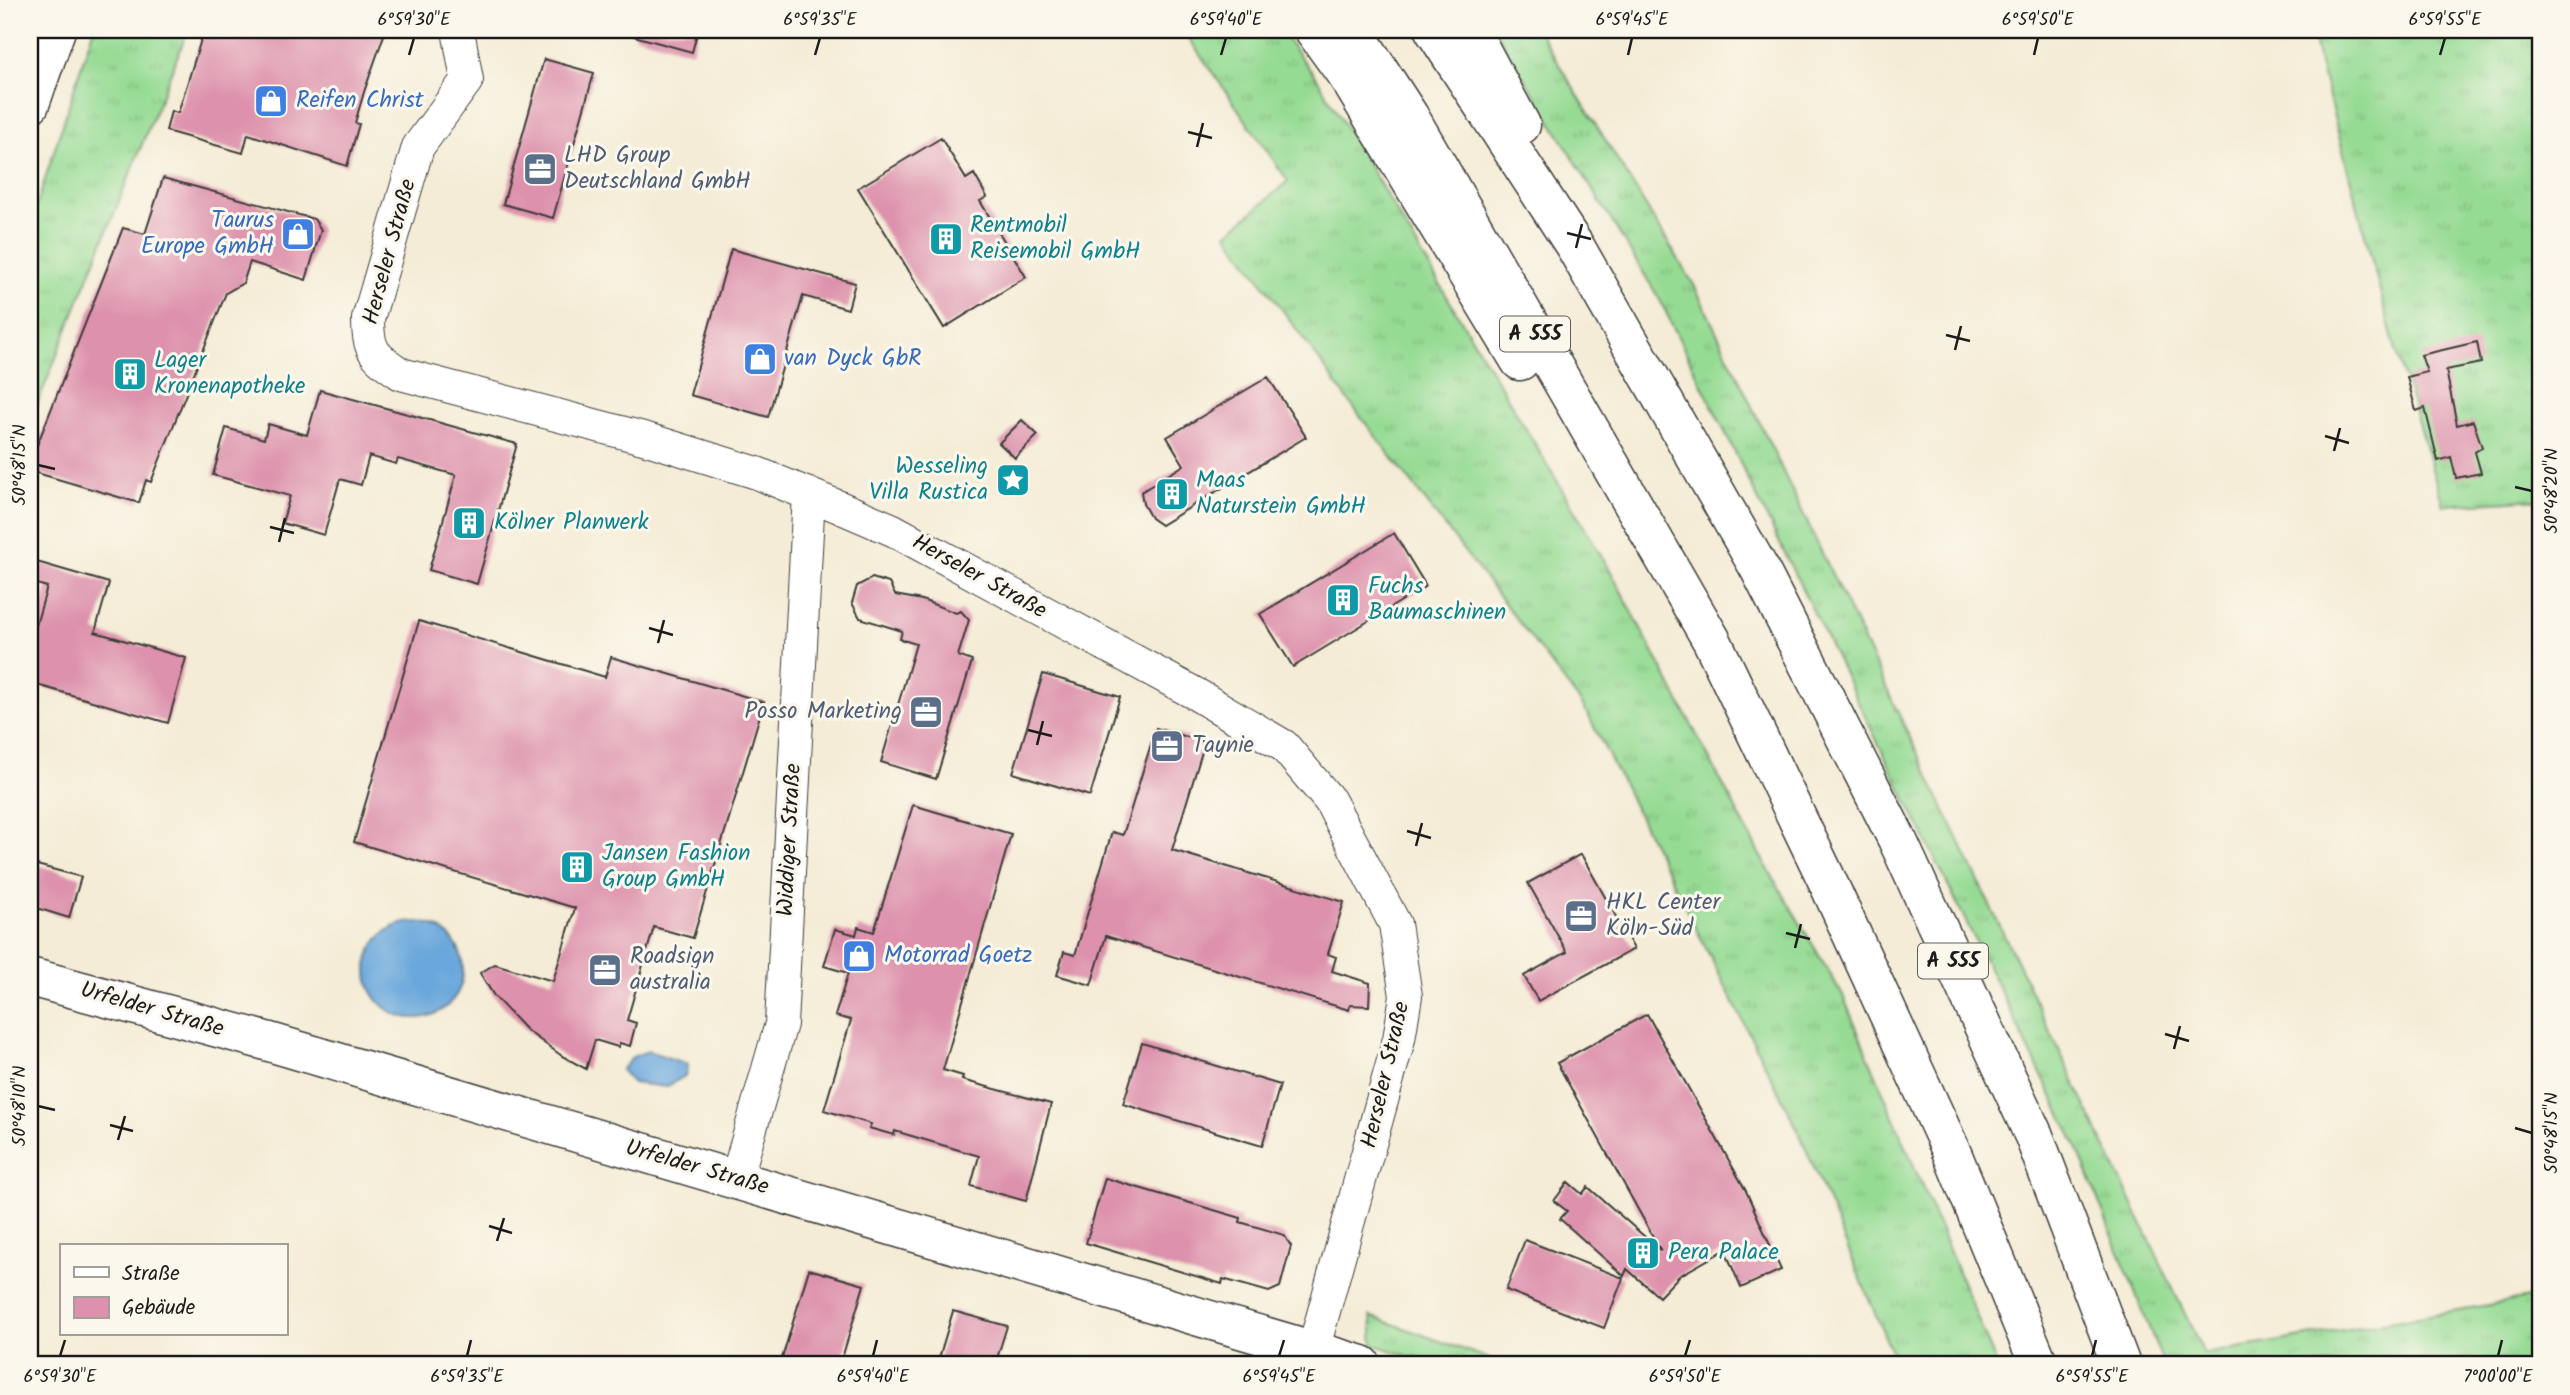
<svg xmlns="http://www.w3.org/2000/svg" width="2570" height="1395" font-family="Kalam,sans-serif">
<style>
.grass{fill:url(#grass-tufts);stroke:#597c58;stroke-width:2}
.water{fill:#6aa7dc;stroke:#43627c;stroke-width:2}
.building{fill:#dd91ac}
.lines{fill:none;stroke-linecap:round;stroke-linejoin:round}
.minor-casing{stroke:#3c3b38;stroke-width:34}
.secondary-casing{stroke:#3c3b38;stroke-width:41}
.primary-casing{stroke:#3c3b38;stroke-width:41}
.motorway-casing{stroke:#3c3b38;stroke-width:41}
.minor{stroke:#fff;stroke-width:32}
.secondary{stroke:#fff;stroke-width:38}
.primary{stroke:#fff;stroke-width:38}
.motorway{stroke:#fff;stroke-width:38}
.ticks{fill:none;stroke:#1c1c1c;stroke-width:2.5}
.labels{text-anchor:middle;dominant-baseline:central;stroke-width:6;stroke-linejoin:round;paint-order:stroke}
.shield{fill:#fbf7ec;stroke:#5f5e5a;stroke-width:2}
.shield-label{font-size:21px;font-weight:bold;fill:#1c1c1c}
.shop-label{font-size:23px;fill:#366cbe;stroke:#fbf7ec;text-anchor:start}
.service-label{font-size:23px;fill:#4e5e75;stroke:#fbf7ec;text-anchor:start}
.culture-label{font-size:23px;fill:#0d838f;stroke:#fbf7ec;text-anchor:start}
.street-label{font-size:23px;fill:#1c1c1c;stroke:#fbf7ec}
.neatline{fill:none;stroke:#1c1c1c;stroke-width:2.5}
.ticks-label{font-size:18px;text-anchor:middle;fill:#1c1c1c}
</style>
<defs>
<pattern id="grass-tufts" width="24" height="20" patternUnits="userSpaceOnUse" patternTransform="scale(1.75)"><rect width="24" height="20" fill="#96db94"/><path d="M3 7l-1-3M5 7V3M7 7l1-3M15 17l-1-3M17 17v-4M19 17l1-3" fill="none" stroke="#81bb7f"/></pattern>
</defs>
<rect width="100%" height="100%" fill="#fbf7ec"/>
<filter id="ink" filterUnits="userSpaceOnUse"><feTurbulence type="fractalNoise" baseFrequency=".0143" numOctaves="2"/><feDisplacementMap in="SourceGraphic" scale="14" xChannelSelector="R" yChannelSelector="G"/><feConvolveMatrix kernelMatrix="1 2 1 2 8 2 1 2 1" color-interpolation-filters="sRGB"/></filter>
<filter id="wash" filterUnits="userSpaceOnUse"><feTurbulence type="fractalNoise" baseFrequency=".00686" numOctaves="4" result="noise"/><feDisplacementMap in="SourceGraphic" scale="28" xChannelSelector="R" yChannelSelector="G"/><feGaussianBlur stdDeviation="1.57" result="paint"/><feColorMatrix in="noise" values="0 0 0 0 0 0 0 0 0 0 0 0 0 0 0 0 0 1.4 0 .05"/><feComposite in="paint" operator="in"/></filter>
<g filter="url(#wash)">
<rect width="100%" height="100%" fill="#f4ecd6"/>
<!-- grass -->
<path class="grass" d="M93 30H188L30 422V226Z
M1183 30H1280L1318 80 1610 570 1761 857 1843 996 1997 1365H1897L1798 1130 1584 707 1354 408 1227 234 1288 181Z
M1495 30H1538L1694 285 2204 1354 2540 1296V1365H2164L2077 1147 1660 300Z
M2311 30H2534L2540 48V499L2443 505 2393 340Z
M1371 1316 1506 1365H1435L1373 1344Z"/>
<!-- water -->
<path class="water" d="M367 970a48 48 0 1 1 96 0a48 48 0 1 1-96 0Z
M648 1051 688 1064 685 1076 666 1087 633 1083 621 1070 634 1056Z"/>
<g id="blocks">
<!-- building -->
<path class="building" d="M204 30H366L384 35 364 92 355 123 359 124 347 166 248 134 243 153 166 131 171 111 178 113Z
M635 30H698L692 52 634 36Z
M544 59 594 73 553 218 503 204Z
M941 138 966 179 974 174 987 197 980 201 1026 277 944 328 858 188Z
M163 178 314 219 321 230 306 280 250 262 243 283 226 293 151 482 146 480 139 503 30 471V463L123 228 145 234Z
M731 249 855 283 848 309 803 296 768 417 690 395Z
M2477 342 2481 363 2446 370 2457 425 2473 421 2482 447 2475 452 2481 473 2456 478 2451 457 2438 461 2425 408 2416 411 2407 377 2427 372 2421 355Z
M1268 377 1306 437 1161 525 1151 518 1143 504 1141 492 1184 465 1167 437Z
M320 390 517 444 477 584 429 570 456 475 398 459 396 464 369 456 361 485 340 479 324 535 282 523 290 496 213 475 226 428 264 439 268 424 307 435Z
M1022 420 1038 435 1015 458 999 443Z
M1394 533 1426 586 1293 667 1260 614Z
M30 560 109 583 95 632 186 658 168 723 30 683V646L47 587 30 582Z
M872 578 889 583 895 595 922 600 956 613 961 611 969 620 958 656 972 661 936 779 881 762 916 644 900 639 902 631 860 618 852 603 857 586Z
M419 621 605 677 611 657 764 702 693 938 654 927 627 1020 636 1023 630 1046 620 1043 618 1047 595 1040 586 1069 562 1056 526 1030 494 996 480 973 495 964 553 981 575 908 354 842Z
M1043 674 1120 697 1090 796 1013 773Z
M1156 728 1205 742 1172 850 1344 902 1328 954 1336 957 1332 971 1370 983 1369 1006 1350 1005 1349 1010 1106 936 1091 985 1057 975 1064 952 1075 955 1112 832 1123 835Z
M913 805 1011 834 943 1070 963 1076 962 1080 1051 1104 1026 1201 971 1186 979 1156 895 1131 894 1135 869 1128 871 1124 824 1110 851 1020 835 1016 848 973 824 966 835 929 856 935 858 927 874 932Z
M1581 854 1634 949 1538 1001 1524 976 1567 952 1528 883Z
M37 865 81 877 69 918 30 906V870L34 872Z
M1647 1014 1746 1191 1781 1270 1741 1288 1725 1250 1679 1276 1659 1297 1627 1269 1624 1276 1560 1219 1567 1211 1554 1201 1568 1182 1582 1194 1588 1187 1661 1251 1557 1063Z
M1142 1043 1280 1085 1262 1146 1123 1104Z
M1105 1178 1241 1218 1240 1222 1284 1235 1291 1246 1280 1287 1269 1292 1223 1279 1222 1284 1086 1243Z
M1525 1240 1623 1278 1604 1328 1506 1290Z
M809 1269 864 1285 840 1365H780Z
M953 1311 1007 1326 995 1365H937Z"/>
</g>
</g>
<g filter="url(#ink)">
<use href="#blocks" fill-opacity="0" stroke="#3c3b38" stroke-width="2"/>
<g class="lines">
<!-- minor casing -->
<g class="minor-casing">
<path id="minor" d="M458 30 467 80 418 147 368 319C368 351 374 356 401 374L647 439 757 473 837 506 893 530 1194 693 1284 746 1330 801 1395 924 1406 996 1399 1039 1313 1351
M736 1180 781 1024 809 494"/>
</g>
<!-- secondary casing -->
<g class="secondary-casing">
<path id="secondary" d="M30 977 266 1041 1362 1365"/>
</g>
<!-- primary casing -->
<g class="primary-casing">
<path id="primary" d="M30 104 56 30"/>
</g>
<!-- motorway casing -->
<g class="motorway-casing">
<path id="motorway" d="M1314 30 1348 77 1520 361
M1353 30 1409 116 1712 641 1825 876 1949 1146 2039 1365
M1434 30 1576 248 1759 568 1897 839 2034 1136 2121 1365
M1470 30 1521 125"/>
</g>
<!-- minor -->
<use href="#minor" class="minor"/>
<!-- secondary -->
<use href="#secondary" class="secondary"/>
<!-- primary -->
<use href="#primary" class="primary"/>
<!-- motorway -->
<use href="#motorway" class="motorway"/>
</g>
</g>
<!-- ticks -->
<path class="ticks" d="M409 55 414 38M815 55 820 38M1221 55 1226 38M1628 55 1632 38M2034 55 2038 38M2440 55 2445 38M1188 132 1212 138M1197 147 1203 123M1567 233 1591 239M1576 248 1582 224M1946 335 1970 341M1955 350 1961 326M2325 436 2349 443M2334 451 2340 428M38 465 55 469M2515 487 2532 491M270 527 294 533M279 542 285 518M649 628 673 635M658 643 664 620M1028 730 1052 736M1037 745 1043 721M1407 831 1431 838M1416 846 1422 823M1786 933 1810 939M1795 948 1801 924M2165 1034 2189 1041M2174 1049 2180 1026M38 1106 55 1110M110 1125 133 1131M2515 1128 2532 1133M118 1140 125 1116M489 1226 512 1233M497 1241 504 1218M60 1356 65 1340M467 1356 471 1340M873 1356 877 1340M1279 1356 1284 1340M1685 1356 1690 1340M2092 1356 2096 1340M2498 1356 2502 1340"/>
<!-- icons -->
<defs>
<g id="shop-square" transform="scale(1.75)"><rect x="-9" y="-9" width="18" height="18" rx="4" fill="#3f7fe0" stroke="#fbf7ec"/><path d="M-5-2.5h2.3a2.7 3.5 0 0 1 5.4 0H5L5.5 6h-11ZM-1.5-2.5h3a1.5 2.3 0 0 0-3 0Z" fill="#fff"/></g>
<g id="office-square" transform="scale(1.75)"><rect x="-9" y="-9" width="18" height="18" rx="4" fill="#5c6f8a" stroke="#fbf7ec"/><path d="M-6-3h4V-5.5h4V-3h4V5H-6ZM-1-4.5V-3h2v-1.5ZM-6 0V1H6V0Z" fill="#fff"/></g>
<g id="building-square" transform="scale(1.75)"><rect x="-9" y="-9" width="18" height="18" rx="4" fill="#0f9aa8" stroke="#fbf7ec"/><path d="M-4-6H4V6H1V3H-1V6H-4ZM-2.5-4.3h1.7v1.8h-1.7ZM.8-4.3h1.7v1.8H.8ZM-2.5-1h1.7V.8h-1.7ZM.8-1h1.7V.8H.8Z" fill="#fff"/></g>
<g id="sight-square" transform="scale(1.75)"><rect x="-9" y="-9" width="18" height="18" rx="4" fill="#0f9aa8" stroke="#fbf7ec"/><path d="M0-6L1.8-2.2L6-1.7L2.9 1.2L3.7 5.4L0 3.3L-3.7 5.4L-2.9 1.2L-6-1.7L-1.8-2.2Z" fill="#fff"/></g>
</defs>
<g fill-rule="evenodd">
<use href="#shop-square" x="271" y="101"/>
<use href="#office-square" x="540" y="169"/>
<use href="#shop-square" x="298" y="234"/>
<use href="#building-square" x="946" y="239"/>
<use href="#shop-square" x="760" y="359"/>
<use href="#building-square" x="130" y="374"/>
<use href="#sight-square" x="1013" y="480"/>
<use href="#building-square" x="1172" y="494"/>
<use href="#building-square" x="469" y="523"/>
<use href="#building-square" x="1343" y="600"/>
<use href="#office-square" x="926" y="712"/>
<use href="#office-square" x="1167" y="746"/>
<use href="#building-square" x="577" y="867"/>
<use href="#office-square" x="1581" y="916"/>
<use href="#shop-square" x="859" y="956"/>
<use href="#office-square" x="605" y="970"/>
<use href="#building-square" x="1643" y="1253"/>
</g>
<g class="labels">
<!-- shield labels -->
<g class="shield">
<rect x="1500" y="316.5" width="70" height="35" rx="5"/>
<rect x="1918" y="943.5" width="70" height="35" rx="5"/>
</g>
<g class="shield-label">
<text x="1535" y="334">A 555</text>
<text x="1953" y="961">A 555</text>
</g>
<!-- shop labels -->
<g class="shop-label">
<text x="296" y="101">Reifen Christ</text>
<text x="274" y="221" text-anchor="end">Taurus<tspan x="274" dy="26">Europe GmbH</tspan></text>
<text x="784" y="359">van Dyck GbR</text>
<text x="884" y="956">Motorrad Goetz</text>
</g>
<!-- service labels -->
<g class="service-label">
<text x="564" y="156">LHD Group<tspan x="564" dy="26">Deutschland GmbH</tspan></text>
<text x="902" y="712" text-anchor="end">Posso Marketing</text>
<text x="1192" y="746">Taynie</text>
<text x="1606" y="903">HKL Center<tspan x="1606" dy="26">Köln-Süd</tspan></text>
<text x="630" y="957">Roadsign<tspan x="630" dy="26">australia</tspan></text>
</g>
<!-- culture labels -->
<g class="culture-label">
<text x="970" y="226">Rentmobil<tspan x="970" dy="26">Reisemobil GmbH</tspan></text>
<text x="154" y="361">Lager<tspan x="154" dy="26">Kronenapotheke</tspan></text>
<text x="988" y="467" text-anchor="end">Wesseling<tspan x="988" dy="26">Villa Rustica</tspan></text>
<text x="1196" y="481">Maas<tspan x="1196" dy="26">Naturstein GmbH</tspan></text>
<text x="494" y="523">Kölner Planwerk</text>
<text x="1368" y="587">Fuchs<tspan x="1368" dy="26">Baumaschinen</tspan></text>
<text x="602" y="854">Jansen Fashion<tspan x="602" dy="26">Group GmbH</tspan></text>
<text x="1668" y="1253">Pera Palace</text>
</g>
<!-- street labels -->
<g class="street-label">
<text transform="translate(390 252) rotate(-75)">Herseler Straße</text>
<text transform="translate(979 577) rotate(29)">Herseler Straße</text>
<text transform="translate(790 840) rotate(-87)">Widdiger Straße</text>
<text transform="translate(152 1010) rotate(16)">Urfelder Straße</text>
<text transform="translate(1386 1075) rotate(-77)">Herseler Straße</text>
<text transform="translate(697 1168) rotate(16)">Urfelder Straße</text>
</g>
</g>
<!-- margin -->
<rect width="2570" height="1395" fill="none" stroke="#fbf7ec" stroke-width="77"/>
<!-- legend -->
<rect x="60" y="1244" width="228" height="91" fill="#fbf7ec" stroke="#a29f99" stroke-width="2"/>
<rect x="74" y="1267" width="35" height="10" fill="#ffffff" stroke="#a29f99" stroke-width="2"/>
<text x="122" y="1280" font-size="21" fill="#1c1c1c">Straße</text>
<rect x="74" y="1297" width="35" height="21" fill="#dd91ac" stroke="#a29f99" stroke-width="2"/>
<text x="122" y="1314" font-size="21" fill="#1c1c1c">Gebäude</text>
<rect x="38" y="38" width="2494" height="1318" class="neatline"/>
<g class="ticks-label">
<text x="414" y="25">6°59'30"E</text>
<text x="820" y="25">6°59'35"E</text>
<text x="1226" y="25">6°59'40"E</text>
<text x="1632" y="25">6°59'45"E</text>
<text x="2038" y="25">6°59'50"E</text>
<text x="2445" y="25">6°59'55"E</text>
<text transform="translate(19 465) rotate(-90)" y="6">50°48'15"N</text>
<text transform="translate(2551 491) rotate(-90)" y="6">50°48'20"N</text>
<text transform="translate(19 1106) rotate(-90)" y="6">50°48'10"N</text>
<text transform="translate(2551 1133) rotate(-90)" y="6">50°48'15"N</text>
<text x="60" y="1382">6°59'30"E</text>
<text x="467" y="1382">6°59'35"E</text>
<text x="873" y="1382">6°59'40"E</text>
<text x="1279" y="1382">6°59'45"E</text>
<text x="1685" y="1382">6°59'50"E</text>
<text x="2092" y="1382">6°59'55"E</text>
<text x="2498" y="1382">7°00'00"E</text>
</g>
</svg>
